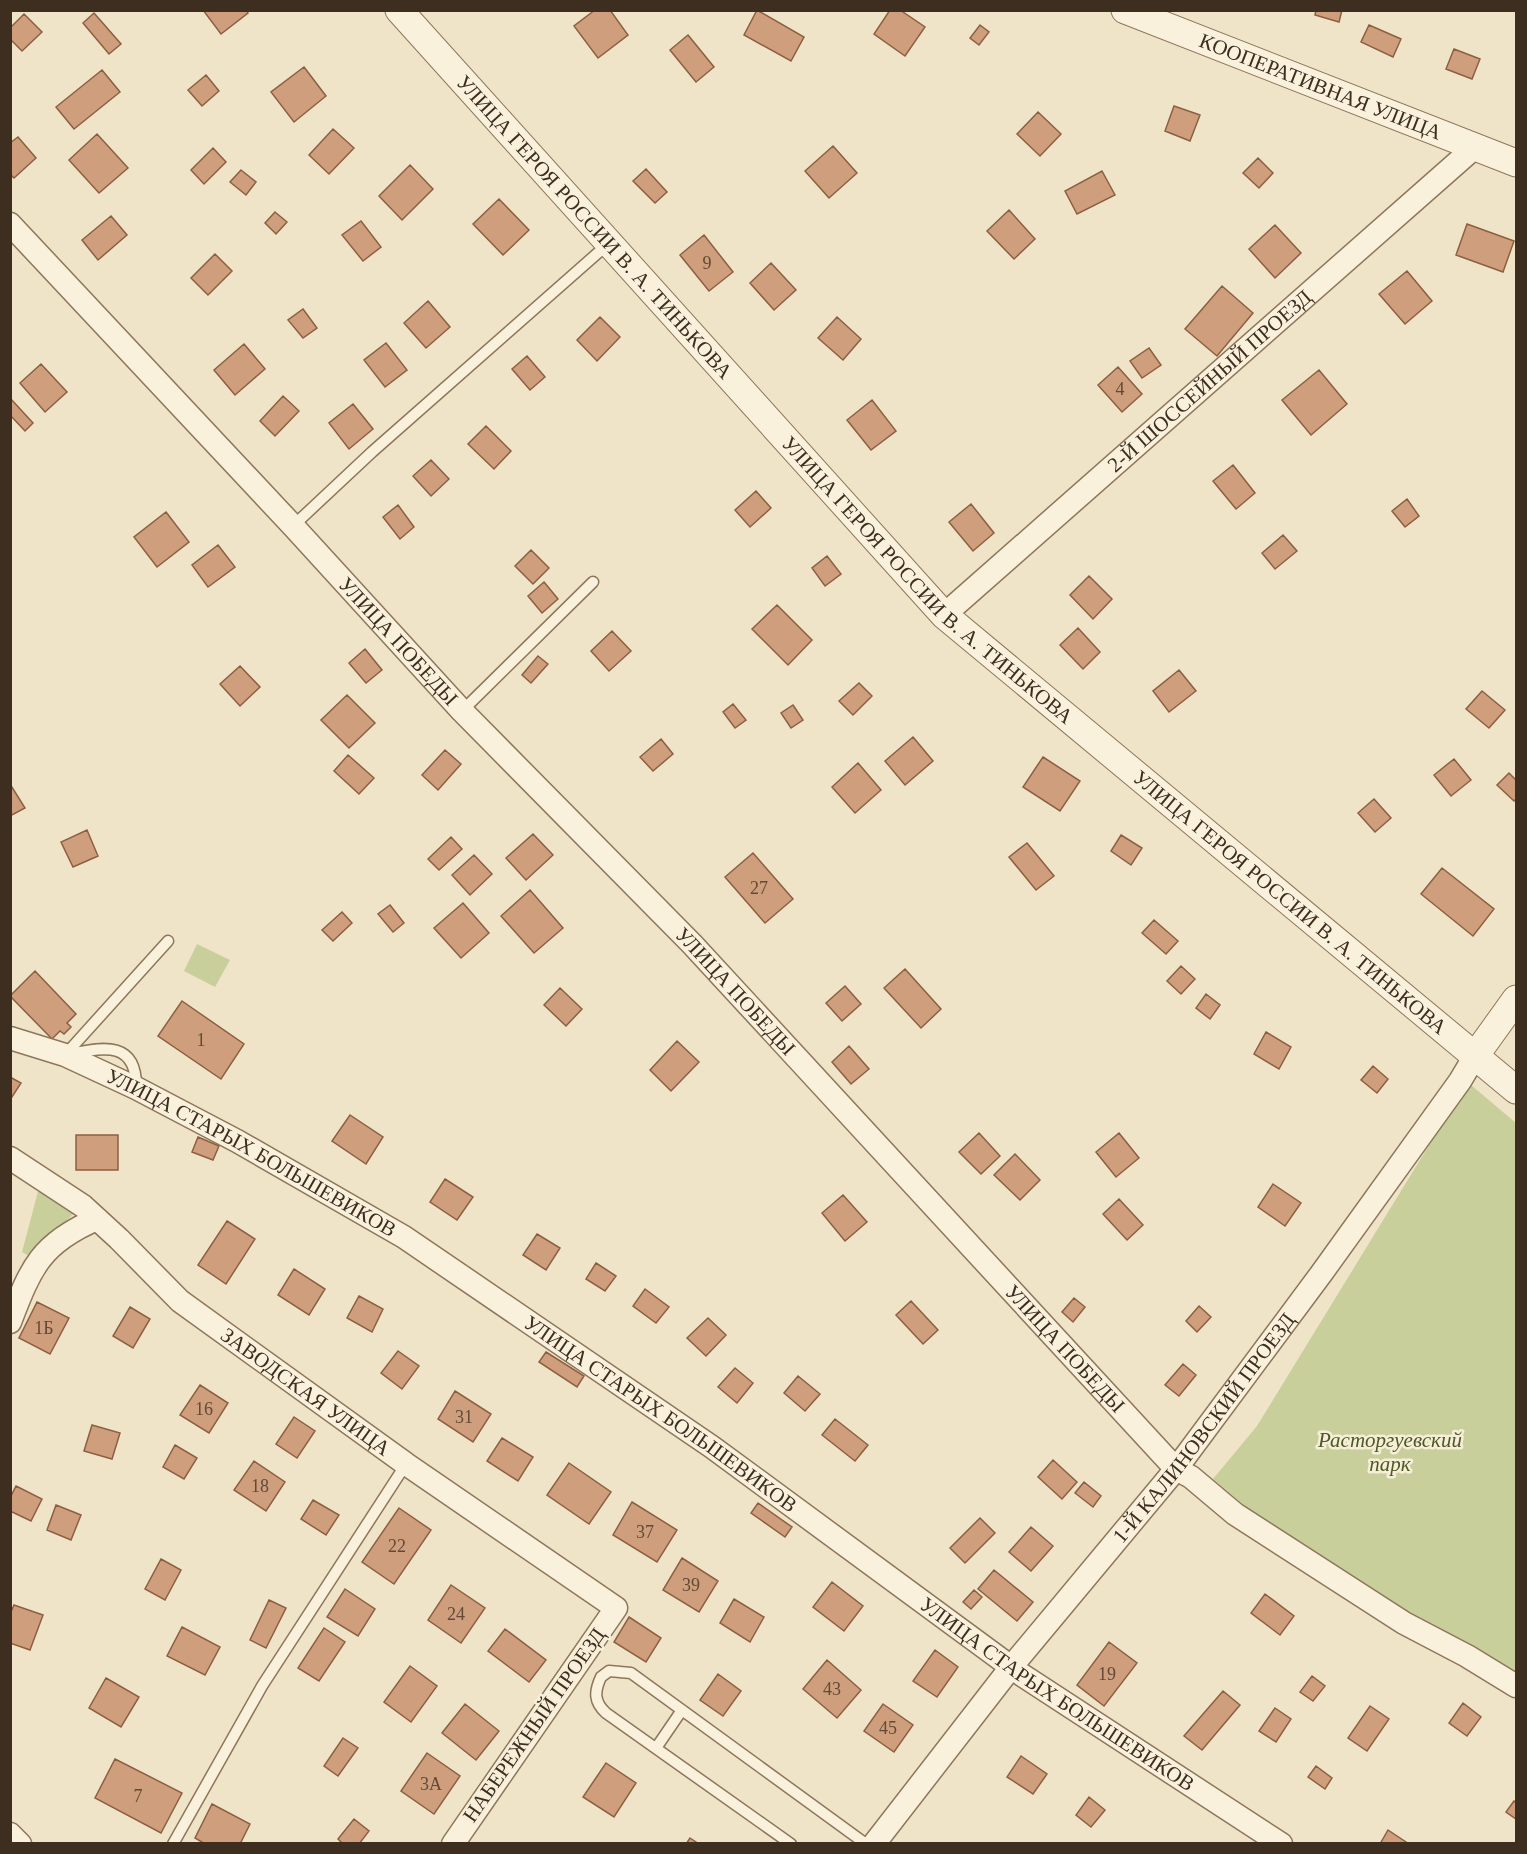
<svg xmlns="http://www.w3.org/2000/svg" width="1527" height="1854" font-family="Georgia,serif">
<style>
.green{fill:#c9cf9b}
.building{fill:#cf9f7d;stroke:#8d5f41;stroke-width:1.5}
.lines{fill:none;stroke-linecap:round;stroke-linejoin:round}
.service-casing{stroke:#8d765c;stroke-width:13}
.minor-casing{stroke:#8d765c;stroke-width:25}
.tertiary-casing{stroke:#8d765c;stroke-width:29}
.service{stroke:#faf1dc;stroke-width:10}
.minor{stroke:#faf1dc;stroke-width:22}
.tertiary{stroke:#faf1dc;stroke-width:27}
.labels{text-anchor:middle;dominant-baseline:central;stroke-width:5;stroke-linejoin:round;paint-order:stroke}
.number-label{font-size:18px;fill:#624a37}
.street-label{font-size:21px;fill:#3d2e20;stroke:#f7eed8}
.park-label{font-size:21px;font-style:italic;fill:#4d5a26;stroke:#f7eed8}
</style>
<rect width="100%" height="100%" fill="#f0e4c8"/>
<!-- green -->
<path class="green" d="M197 944 230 960 215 987 184 971Z
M1471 1085 1516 1123V1675L1338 1572 1276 1532 1213 1479 1257 1426 1461 1093Z
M40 1184 74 1213 31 1257 22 1252Z"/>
<!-- building -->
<path class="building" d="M203 10H246L248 13 221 34Z
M595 10H610L628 35 598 58 574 26Z
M757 10 804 37 791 61 744 35Z
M890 10H900L925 27 905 56 874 34Z
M1316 10H1342L1339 22 1315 15Z
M94 13 121 44 109 54 83 23Z
M24 14 42 32 22 51 10 39V28Z
M980 25 989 32 979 45 970 38Z
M1369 25 1401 39 1393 57 1361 42Z
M688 35 714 67 696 82 670 50Z
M1454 49 1480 59 1472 79 1446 69Z
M304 67 326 96 294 122 271 92Z
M102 70 120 92 74 129 56 107Z
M206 75 219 91 202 106 188 90Z
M1174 106 1200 115 1190 141 1165 131Z
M1038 112 1061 134 1040 156 1017 134Z
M333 129 354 148 329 174 309 155Z
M97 134 128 168 99 193 69 160Z
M18 137 36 158 14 178 10 174V143Z
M833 146 857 173 829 198 805 171Z
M213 148 226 162 204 184 191 170Z
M1258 158 1273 173 1259 188 1243 173Z
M410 165 433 189 402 220 379 196Z
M646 169 667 192 655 203 633 181Z
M241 170 256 182 246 195 230 182Z
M1102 171 1115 195 1077 214 1065 191Z
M499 199 529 230 503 255 473 224Z
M1009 210 1035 239 1014 259 987 231Z
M275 212 287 222 276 234 265 223Z
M111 216 127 235 98 260 82 240Z
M361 221 381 247 363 261 342 235Z
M1467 224 1514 241 1503 272 1456 255Z
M1275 225 1301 253 1275 278 1249 249Z
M704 235 733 272 709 291 680 255Z
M215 254 232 271 208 295 191 278Z
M771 263 796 290 774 310 750 283Z
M1407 271 1432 301 1405 324 1379 294Z
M1222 286 1253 313 1217 356 1185 329Z
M428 301 450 327 426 348 404 323Z
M303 309 317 328 303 338 288 320Z
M600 317 620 337 597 361 577 340Z
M837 317 861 339 843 360 818 338Z
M386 343 407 370 385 387 364 360Z
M244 344 265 369 235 395 214 370Z
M1149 348 1161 365 1142 378 1130 361Z
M527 356 545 377 530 390 512 369Z
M41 364 67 392 45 412 20 383Z
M1118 367 1142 394 1122 412 1098 385Z
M1319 370 1347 404 1311 435 1282 400Z
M283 396 299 411 275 436 260 421Z
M10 398 33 423 25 431 10 415Z
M872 400 896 431 871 450 847 420Z
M353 404 373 429 349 449 329 423Z
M486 426 511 451 494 469 468 444Z
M431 460 449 479 431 496 413 476Z
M1233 465 1255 493 1236 509 1213 481Z
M756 491 771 508 750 527 735 510Z
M1407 499 1419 516 1405 527 1392 511Z
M971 504 994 533 973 551 949 522Z
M398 505 414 527 400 539 383 517Z
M166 512 189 542 157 567 134 537Z
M1283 535 1297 551 1275 569 1262 553Z
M218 545 235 567 208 587 192 565Z
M531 550 549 568 533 584 515 566Z
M827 556 841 574 825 586 812 568Z
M1089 576 1112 599 1093 619 1070 595Z
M544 582 558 599 542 613 528 596Z
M777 605 812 640 788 665 752 629Z
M1078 628 1100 652 1083 669 1060 645Z
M612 631 631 651 609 671 591 651Z
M365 649 382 670 366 683 349 663Z
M538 656 548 664 531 683 522 675Z
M240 666 260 687 240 706 220 684Z
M1179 670 1196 691 1169 712 1153 691Z
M859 683 872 696 853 715 839 701Z
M1482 691 1505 710 1489 728 1466 709Z
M347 695 375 723 349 748 321 720Z
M733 704 746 720 735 728 723 712Z
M793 705 803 720 791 728 781 713Z
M913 737 933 761 905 785 885 761Z
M661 739 673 754 653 771 640 757Z
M445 750 461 764 438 790 422 775Z
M348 755 374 778 359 794 334 771Z
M1043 757 1080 781 1060 811 1023 787Z
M1454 759 1471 780 1451 796 1434 775Z
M858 763 881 790 855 813 832 787Z
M1509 773 1516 780V799L1514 801 1497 785Z
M10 784 25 808 10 816Z
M1374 799 1391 818 1375 832 1358 813Z
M87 830 98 856 73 867 61 842Z
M533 834 553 855 526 880 506 858Z
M1121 835 1142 848 1131 865 1111 851Z
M451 837 462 849 439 870 428 859Z
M1027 843 1054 876 1036 890 1009 857Z
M753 853 793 899 765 923 725 877Z
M474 855 492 874 470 895 452 875Z
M1442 868 1494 909 1473 936 1421 894Z
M530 890 563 928 534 953 501 916Z
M463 903 489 933 461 958 434 928Z
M390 905 404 923 393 932 378 914Z
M342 912 352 923 333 941 322 930Z
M1154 920 1178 941 1166 954 1142 933Z
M1181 966 1195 979 1181 994 1167 981Z
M905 969 941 1009 921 1028 884 988Z
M35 971 76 1014 67 1023 71 1027 64 1034 60 1031 52 1039 10 996Z
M845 986 861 1004 842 1021 826 1003Z
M560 988 582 1009 566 1026 544 1005Z
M1206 994 1220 1005 1210 1019 1196 1008Z
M182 1001 244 1044 221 1079 158 1036Z
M1266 1032 1291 1047 1279 1069 1254 1054Z
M677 1041 699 1062 671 1091 650 1070Z
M849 1046 869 1069 851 1084 832 1062Z
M1373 1066 1388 1079 1377 1093 1361 1080Z
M10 1077 21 1083 10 1100Z
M350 1115 383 1137 366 1164 332 1141Z
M979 1133 1000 1156 981 1174 959 1152Z
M1119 1133 1139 1158 1116 1177 1096 1152Z
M76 1135H118V1170H76Z
M198 1137 219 1146 213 1160 192 1152Z
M1015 1154 1040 1180 1020 1200 994 1175Z
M445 1179 473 1197 457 1220 430 1202Z
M1273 1184 1301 1203 1285 1226 1258 1207Z
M843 1195 867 1222 845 1241 822 1213Z
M1119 1199 1143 1225 1127 1240 1103 1214Z
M227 1221 255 1239 226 1284 198 1265Z
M537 1234 560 1248 546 1270 523 1255Z
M596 1263 616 1276 605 1291 586 1279Z
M294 1269 325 1289 309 1315 278 1295Z
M645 1289 669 1307 656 1323 633 1306Z
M359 1296 383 1309 372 1332 347 1318Z
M1074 1298 1085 1307 1073 1322 1062 1312Z
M911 1301 938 1330 923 1344 896 1315Z
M37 1302 69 1318 50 1354 19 1338Z
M1199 1306 1211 1317 1197 1332 1186 1321Z
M130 1307 150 1319 133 1348 113 1336Z
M708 1318 726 1335 706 1356 687 1338Z
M398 1351 419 1366 402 1389 381 1373Z
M546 1352 584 1376 577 1387 539 1362Z
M1183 1364 1196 1375 1179 1396 1165 1385Z
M735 1368 753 1383 737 1403 718 1387Z
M798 1376 820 1394 805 1411 784 1393Z
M200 1385 228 1403 209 1433 180 1415Z
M455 1391 491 1414 473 1442 438 1419Z
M294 1417 315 1431 297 1458 276 1444Z
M835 1419 868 1445 855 1461 822 1435Z
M92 1425 120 1433 112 1459 84 1451Z
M502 1438 533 1457 518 1481 487 1461Z
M175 1445 197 1458 184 1479 163 1467Z
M1053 1460 1077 1482 1062 1499 1038 1477Z
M254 1461 285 1482 266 1511 234 1490Z
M569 1463 611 1492 589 1524 547 1495Z
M1084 1482 1101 1496 1093 1507 1075 1493Z
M16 1486 42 1499 31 1521 10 1511V1498Z
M313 1500 339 1515 326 1535 301 1519Z
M632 1502 677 1530 657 1562 613 1535Z
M758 1503 792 1527 785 1537 751 1513Z
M56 1505 81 1515 71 1540 47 1530Z
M399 1508 431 1530 394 1584 362 1562Z
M980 1518 995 1533 965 1563 950 1548Z
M1031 1527 1053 1546 1031 1571 1009 1552Z
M682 1558 718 1581 699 1612 663 1590Z
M161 1559 181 1570 165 1600 145 1589Z
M994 1570 1033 1602 1017 1621 978 1589Z
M832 1582 863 1606 844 1631 813 1607Z
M451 1585 485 1608 461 1643 428 1620Z
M345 1589 375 1609 358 1636 327 1617Z
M974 1590 982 1597 971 1609 963 1602Z
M1265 1594 1294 1616 1280 1635 1251 1613Z
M734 1599 764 1617 750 1642 720 1623Z
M269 1600 286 1608 266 1648 250 1640Z
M14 1605 43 1615 30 1650 10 1643V1614Z
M629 1617 661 1638 646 1662 614 1642Z
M182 1627 220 1647 205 1675 167 1656Z
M324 1628 345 1642 319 1681 298 1668Z
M505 1629 546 1660 529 1682 488 1651Z
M1109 1642 1137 1663 1104 1706 1077 1685Z
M935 1650 958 1667 937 1697 913 1681Z
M827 1660 861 1690 837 1718 803 1689Z
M410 1666 437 1686 411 1722 384 1702Z
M718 1674 741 1691 723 1716 700 1700Z
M1312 1676 1325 1686 1313 1701 1300 1692Z
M106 1678 139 1697 121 1727 89 1708Z
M1223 1691 1240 1705 1202 1750 1184 1736Z
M1463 1703 1481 1717 1467 1736 1449 1723Z
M465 1704 499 1731 476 1760 442 1733Z
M883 1704 913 1725 894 1752 864 1731Z
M1370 1706 1389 1719 1367 1751 1348 1738Z
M1275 1708 1291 1719 1276 1742 1259 1731Z
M343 1738 358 1748 338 1776 324 1766Z
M427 1753 460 1776 434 1814 401 1791Z
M1021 1756 1047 1774 1033 1794 1007 1777Z
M115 1759 182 1793 161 1833 95 1798Z
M606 1763 636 1783 614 1817 583 1797Z
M1316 1766 1332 1778 1325 1789 1308 1777Z
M1089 1797 1105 1810 1091 1827 1076 1815Z
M1514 1801 1516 1803V1819L1506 1812Z
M212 1804 250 1824 240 1844H205L195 1838Z
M354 1819 369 1831 359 1844H343L338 1839Z
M1388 1830 1409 1844H1380Z
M690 1838 699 1844H686Z"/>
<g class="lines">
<!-- service casing -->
<g class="service-casing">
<path id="service" d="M293 526 372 452 608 244
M462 711 593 582
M71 1054C105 1046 137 1042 136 1088
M65 1055 168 941
M656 1748 682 1710
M173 1844 262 1686 406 1464
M791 1844 606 1713C594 1702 594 1692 601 1677L609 1671 631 1673 866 1844"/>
</g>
<!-- minor casing -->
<g class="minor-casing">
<g id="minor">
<path id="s1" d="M10 224 293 526 462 711 692 944 1176 1469 1191 1477 1235 1514 1404 1623 1467 1656 1516 1686"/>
<path id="s2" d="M944 615 1475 147"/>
<path id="s3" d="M10 1038 65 1055 136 1088 237 1141 404 1237 712 1447 1022 1675 1281 1844"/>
<path id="s4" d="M10 1158 83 1206 119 1239 180 1301 406 1464 616 1608 453 1844"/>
<path d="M10 1322C31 1267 41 1243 97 1219"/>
<path d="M10 1834 20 1844"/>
<path id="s5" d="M874 1844 1012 1666 1176 1469 1321 1274 1460 1081 1475 1056"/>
</g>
</g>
<!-- tertiary casing -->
<g class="tertiary-casing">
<g id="tertiary">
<path id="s6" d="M399 10 944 615 1516 1090"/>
<path id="s7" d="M1125 10 1516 163"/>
<path d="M1475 1056 1516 999"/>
</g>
</g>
<!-- service -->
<use href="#service" class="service"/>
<!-- minor -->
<use href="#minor" class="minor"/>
<!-- tertiary -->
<use href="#tertiary" class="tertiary"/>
</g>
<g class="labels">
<!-- number labels -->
<g class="number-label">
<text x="707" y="263">9</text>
<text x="1120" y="389">4</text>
<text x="759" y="888">27</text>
<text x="201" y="1040">1</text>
<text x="44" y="1328">1Б</text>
<text x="204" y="1409">16</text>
<text x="464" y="1417">31</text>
<text x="260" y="1486">18</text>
<text x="645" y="1532">37</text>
<text x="397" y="1546">22</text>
<text x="691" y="1585">39</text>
<text x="456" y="1614">24</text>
<text x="1107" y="1674">19</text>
<text x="832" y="1689">43</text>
<text x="888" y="1728">45</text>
<text x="431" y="1784">3А</text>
<text x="138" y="1796">7</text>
</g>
<!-- street labels -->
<g class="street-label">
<text stroke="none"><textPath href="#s7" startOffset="210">КООПЕРАТИВНАЯ УЛИЦА</textPath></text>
<text stroke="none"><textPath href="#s6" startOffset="292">УЛИЦА ГЕРОЯ РОССИИ В. А. ТИНЬКОВА</textPath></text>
<text stroke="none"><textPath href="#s2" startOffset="354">2-Й ШОССЕЙНЫЙ ПРОЕЗД</textPath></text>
<text stroke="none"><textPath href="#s6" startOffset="778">УЛИЦА ГЕРОЯ РОССИИ В. А. ТИНЬКОВА</textPath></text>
<text stroke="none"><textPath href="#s1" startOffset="570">УЛИЦА ПОБЕДЫ</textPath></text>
<text stroke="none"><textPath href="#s6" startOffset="1264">УЛИЦА ГЕРОЯ РОССИИ В. А. ТИНЬКОВА</textPath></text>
<text stroke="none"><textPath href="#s1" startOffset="1056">УЛИЦА ПОБЕДЫ</textPath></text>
<text stroke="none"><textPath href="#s3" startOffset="268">УЛИЦА СТАРЫХ БОЛЬШЕВИКОВ</textPath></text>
<text stroke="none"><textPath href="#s1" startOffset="1542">УЛИЦА ПОБЕДЫ</textPath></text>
<text stroke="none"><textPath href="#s4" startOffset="378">ЗАВОДСКАЯ УЛИЦА</textPath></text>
<text stroke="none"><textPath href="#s3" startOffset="754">УЛИЦА СТАРЫХ БОЛЬШЕВИКОВ</textPath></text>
<text stroke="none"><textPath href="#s5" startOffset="531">1-Й КАЛИНОВСКИЙ ПРОЕЗД</textPath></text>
<text stroke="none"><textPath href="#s3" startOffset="1240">УЛИЦА СТАРЫХ БОЛЬШЕВИКОВ</textPath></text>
<text transform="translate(534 1725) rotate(-55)">НАБЕРЕЖНЫЙ ПРОЕЗД</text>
</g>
<!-- park labels -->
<g class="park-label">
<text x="1390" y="1440">Расторгуевский<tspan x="1390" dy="24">парк</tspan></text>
</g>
</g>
<!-- border -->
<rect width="1527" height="1854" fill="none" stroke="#3d2e20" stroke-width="24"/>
</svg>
